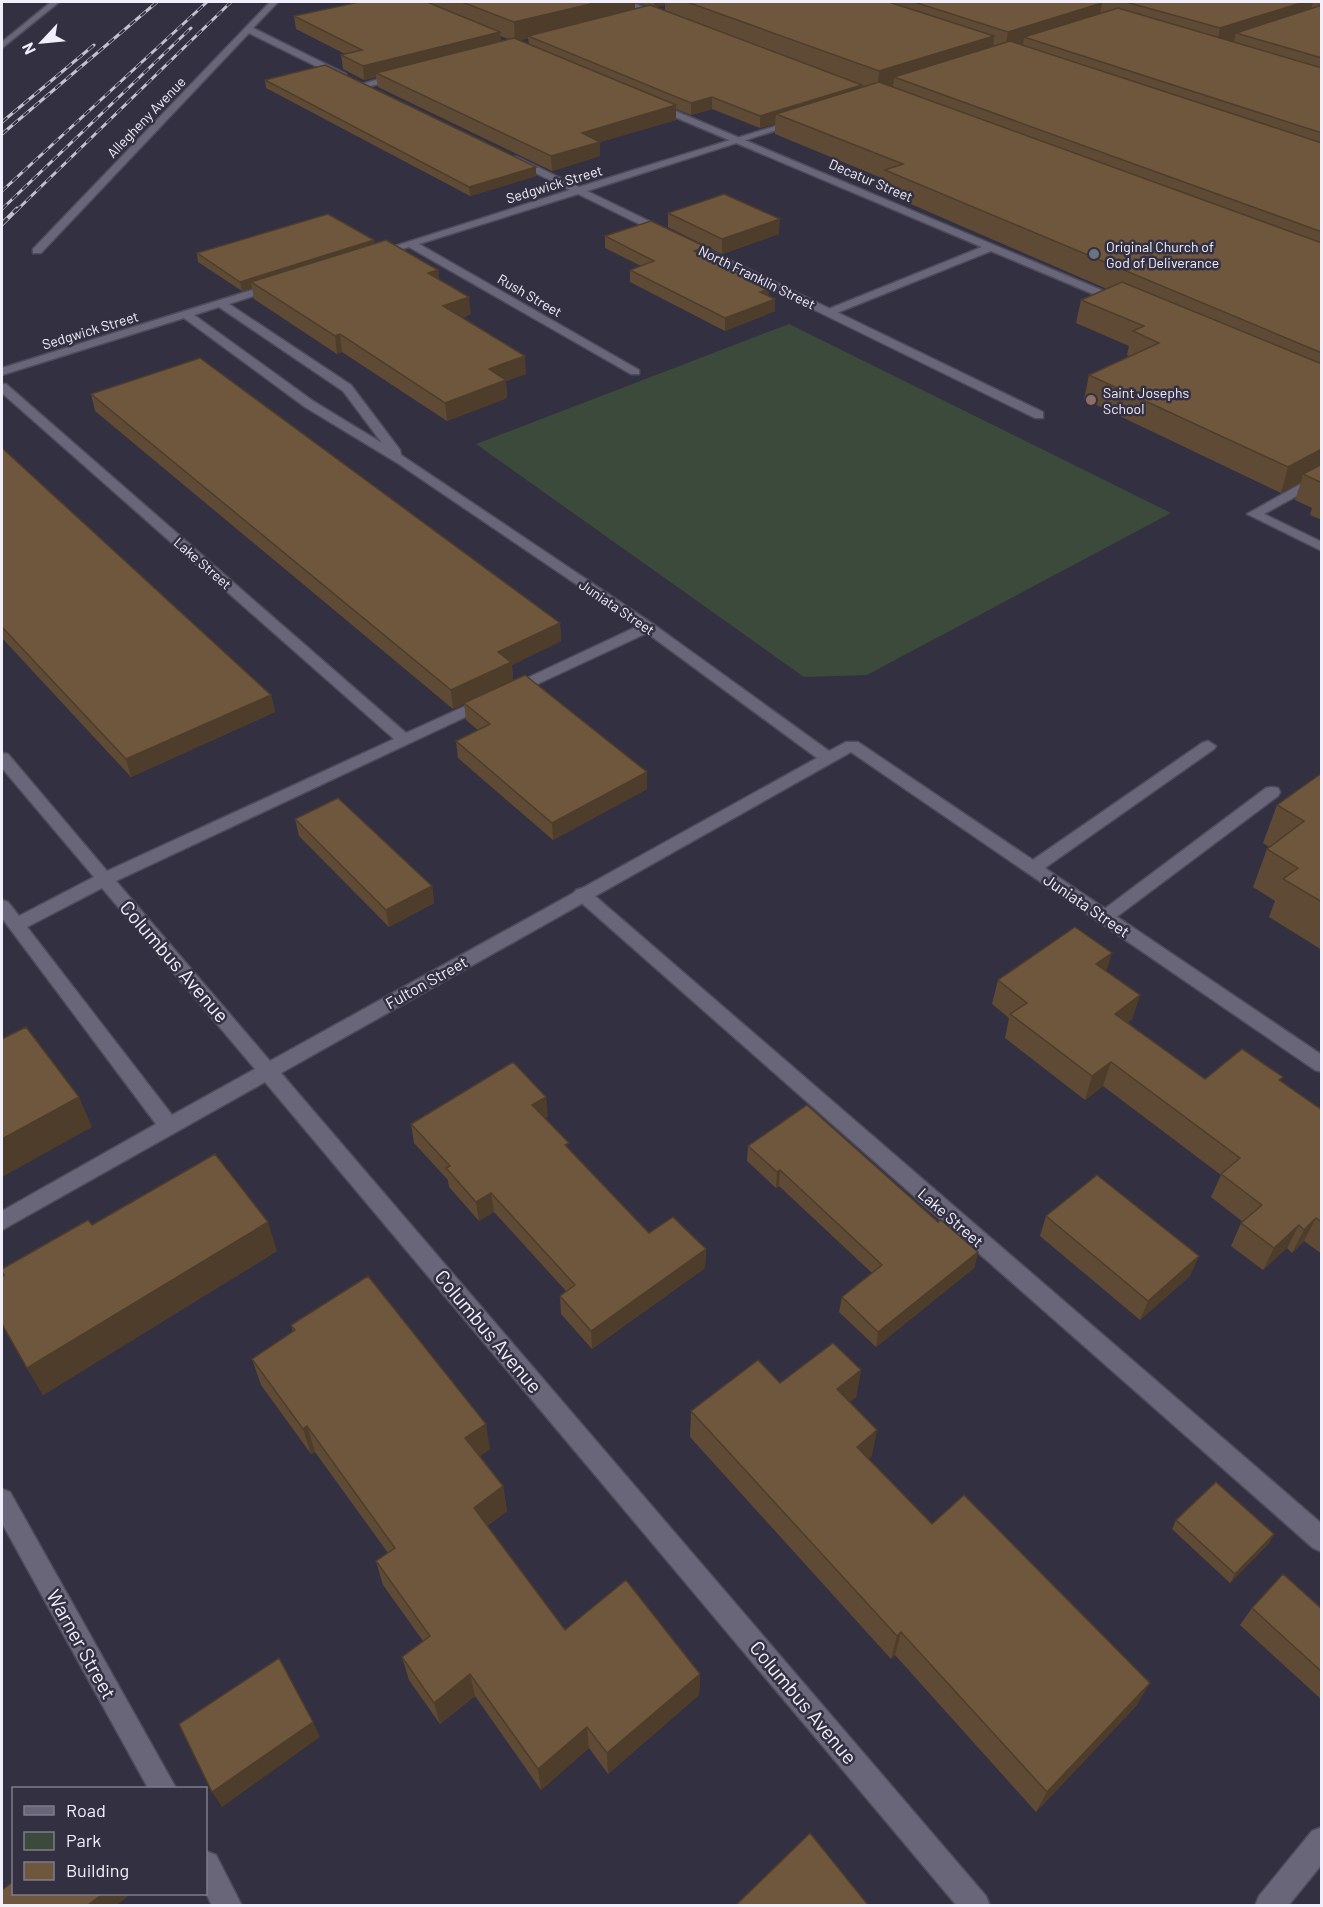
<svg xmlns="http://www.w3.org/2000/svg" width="1323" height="1907" font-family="Barlow,sans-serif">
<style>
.green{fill:#3b4a3a}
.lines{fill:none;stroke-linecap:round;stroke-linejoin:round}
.lane-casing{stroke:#4e4c5b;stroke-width:3}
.street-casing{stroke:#4e4c5b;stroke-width:3}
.lane{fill:#69667a;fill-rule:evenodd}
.street{fill:#69667a;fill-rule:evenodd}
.rail-far1-casing{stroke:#c4c1cf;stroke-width:3}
.rail-casing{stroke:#c4c1cf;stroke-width:4.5}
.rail-far1{stroke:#333042;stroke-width:2;stroke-dasharray:7;stroke-linecap:butt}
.rail{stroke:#333042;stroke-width:3;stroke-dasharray:8;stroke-linecap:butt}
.wall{fill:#5f4b35;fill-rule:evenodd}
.shaded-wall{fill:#4e3d2b}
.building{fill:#6f573e;stroke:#4e3d2b;stroke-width:1.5}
.worship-dot{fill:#6b7280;stroke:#333042;stroke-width:2}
.education-dot{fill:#8d6e63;stroke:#333042;stroke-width:2}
.labels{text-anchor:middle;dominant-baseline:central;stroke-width:5;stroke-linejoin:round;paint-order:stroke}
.far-street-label{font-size:14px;fill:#f1effb;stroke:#333042}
.far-poi-label{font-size:14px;fill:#f1effb;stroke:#333042;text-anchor:start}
.street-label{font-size:16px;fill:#f1effb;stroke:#333042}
.near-street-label{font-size:20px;fill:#f1effb;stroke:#333042}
</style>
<rect width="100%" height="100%" fill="#333042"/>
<!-- green -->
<path class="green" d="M789 324 1171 513 867 675 804 677 476 444Z"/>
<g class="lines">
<!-- lane casing -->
<g class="lane-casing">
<path id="lane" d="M51 2H59L2 48V42Z
M654 102 1125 300 1126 302 1125 304H1117L991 251 834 314H826V310L982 247 651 107V103Z
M1208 741 1216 746 1214 749 1039 872H1027L1024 868 1027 864 1202 743Z
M1272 787 1278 788 1280 792 1278 796 1111 921 1105 923 1099 921 1096 917 1099 913 1266 788Z
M582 888 588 890 1322 1524V1552L1313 1548 576 898 573 894 576 890Z"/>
</g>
<!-- street casing -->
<g class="street-casing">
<path id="street" d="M270 2H278L253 28 346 74V78H340L249 33 41 253H33V249Z
M620 2H630L667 16 660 18Z
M399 73 403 76 402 78 363 88 359 85Z
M795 120 802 122 587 191 1043 412V418H1035L578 194 419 244 639 370V374H631L409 247 375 257 370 254 570 190 511 161V157H517L579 187Z
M274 283 278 284V288L229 304 351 385 400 450 401 455 653 624 829 751 846 742H858L1322 1055V1072L1315 1070 851 752 281 1073 986 1896 990 1906H957L265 1082 2 1230V1211L156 1124 2 918V900L8 902 19 916 94 877 2 768V753L8 754 107 871 394 739 2 393V384H6L406 733 481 699H491L494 702 491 705 116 881 270 1061 817 758 647 633 516 694H506L503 691 506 688 638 626 399 464 305 407 184 318 2 375V368ZM219 307 343 391 382 443 313 401 194 315ZM102 888 255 1069 172 1115 27 927Z
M1322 472V482L1264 514 1322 542V551L1247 514Z
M2 1489 10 1492 176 1788H148L2 1523Z
M1322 1827V1864L1288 1906H1255L1259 1896 1312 1831Z
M206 1851 216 1855 242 1906H212L206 1893Z"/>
</g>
<!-- lane -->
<use href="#lane" class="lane"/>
<!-- street -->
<use href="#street" class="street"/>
<!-- rail-far1 casing -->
<g class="rail-far1-casing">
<path id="rail-far1" d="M2 122 94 45
M2 134 157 2
M2 191 207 2
M2 209 191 28
M16 211 231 2"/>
</g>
<!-- rail casing -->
<g class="rail-casing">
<path id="rail" d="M2 224 17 209"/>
</g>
<!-- rail-far1 -->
<use href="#rail-far1" class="rail-far1"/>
<!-- rail -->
<use href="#rail" class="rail"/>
</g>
<!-- wall -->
<path class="wall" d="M359 2H1322V520L1310 515 1312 508 1295 500 1301 482 1281 493 1084 399 1089 375 1129 356 1127 355 1129 346 1076 323 1081 300 1107 289 883 192 884 179 775 134V124L760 128 712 109 691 115 676 109V120L600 142V156L552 171 378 87 376 77 364 80 343 69 341 55 345 54 296 29 294 16ZM635 3 645 5 648 6 635 9ZM665 5V11L655 7ZM500 36 509 39 501 41ZM528 38 529 44 520 40Z
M265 80 536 167V176L470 196 266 88Z
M668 213 779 234 722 254 668 227Z
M605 236 706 247V257L769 289 768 296 775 299V311L725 331 630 282V270L641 266 605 248Z
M374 240V243L438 270 439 280 471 314 462 318 526 374 506 381 507 398 447 421 342 352 337 354 254 299 252 288 242 291 198 262 197 253Z
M91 394 560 623 561 641 512 665 513 681 647 772V789L553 840 458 758 456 741 478 730 466 720 464 704 453 709 95 411Z
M2 448 271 695 275 712 131 777 2 638Z
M1322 773V950L1269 917 1275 901 1253 887 1267 849 1269 847 1263 843 1277 805Z
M295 819 432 886 434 903 389 927 299 836Z
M1107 972 1140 995 1132 1019 1127 1023 1205 1079 1281 1081 1322 1110V1254L1304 1241 1292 1253 1287 1248 1263 1270 1231 1246 1241 1223 1243 1222 1211 1197 1221 1175 1103 1086 1085 1100 1005 1038 1009 1018 992 1004 998 980Z
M548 1116 545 1118 570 1150 649 1233 706 1249 705 1268 592 1349 561 1314 560 1296 566 1291 494 1212 479 1221 449 1187 448 1180 414 1143 411 1124Z
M748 1146 938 1222 978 1252 974 1268 876 1347 839 1312 842 1297 872 1273 779 1186 776 1188 747 1161Z
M1046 1216 1190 1276 1140 1320 1040 1236Z
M92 1225 277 1251 43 1395 2 1325V1277L3 1276 2 1273Z
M291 1325 490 1449 480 1456 503 1486 507 1511 487 1526 565 1630 700 1674 699 1695 608 1774 589 1748 541 1790 475 1696 440 1724 409 1680 402 1657 423 1641 383 1585 376 1561 388 1553 315 1452 311 1454 261 1385 252 1359 293 1332Z
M861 1370 856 1397 849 1402 872 1456 868 1459 932 1524 1137 1705 1036 1812 895 1655 891 1659 690 1437 691 1411 780 1383Z
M1176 1520 1274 1534 1269 1543 1230 1583 1172 1529Z
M1252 1608 1322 1609V1700L1240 1625Z"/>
<!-- shaded-wall -->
<path class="shaded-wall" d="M599 2H635V11L528 36V38L515 42 514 22Z
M654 2H665V5L654 7Z
M1304 2H1313L1309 17 1236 33 1234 42 1216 48 1220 28Z
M1102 3 1099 22 1024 37 1023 46 1005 51 1008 32Z
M500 32 501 45 376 73V77L364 80 363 66Z
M994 36 992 56 894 77 893 87 877 92 879 71Z
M862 85 861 97 776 114 775 124 760 128V116Z
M712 97V109L691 115V103Z
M676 105V120L600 142V156L552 171 551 156 582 133Z
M536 167V176L470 196 469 187Z
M780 219 779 234 722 254V239Z
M374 240 375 249 251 282 252 288 242 291 240 282Z
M706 247V259L694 251Z
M438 270 440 286 428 273Z
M769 289 768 301 760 292Z
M469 297 471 314 445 323 443 306Z
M775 299V311L725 331V318Z
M340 334 342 352 337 354 335 336Z
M525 356 526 374 506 381 507 398 447 421 445 403 489 369Z
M1322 449V470L1303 474 1301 482 1281 493 1288 467Z
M560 623 561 641 512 665 513 681 453 709 451 690 498 652Z
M271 695 275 712 131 777 126 759Z
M647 772V789L553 840 552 823Z
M432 886 434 903 389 927 386 910Z
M1112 953 1105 976 1096 964Z
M1140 995 1132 1019 1108 1037 1115 1014Z
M1111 1062 1103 1086 1085 1100 1092 1076Z
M79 1097 92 1127 2 1177V1139Z
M546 1097 548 1116 534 1125 532 1105Z
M780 1170 779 1186 776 1188 777 1172Z
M491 1193 494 1212 479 1221 476 1202Z
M1316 1218 1304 1241 1292 1253 1304 1230Z
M268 1222 277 1251 43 1395 27 1368Z
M1299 1225 1287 1248 1263 1270 1274 1248Z
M706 1249 705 1268 592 1349 591 1331Z
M978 1252 974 1268 876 1347 878 1332Z
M1199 1256 1190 1276 1140 1320 1148 1301Z
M861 1370 856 1397 833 1415 837 1389Z
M486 1424 490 1449 470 1463 465 1438Z
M307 1426 315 1452 311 1454 303 1429Z
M877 1430 872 1456 852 1472 857 1447Z
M503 1486 507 1511 478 1532 474 1508Z
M1274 1534 1269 1543 1230 1583 1235 1574Z
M901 1632 895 1655 891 1659 897 1636Z
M470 1674 475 1696 440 1724 434 1703Z
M700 1674 699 1695 608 1774 607 1753Z
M1150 1683 1137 1705 1036 1812 1047 1792Z
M313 1722 320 1737 222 1807 212 1792Z
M587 1727 589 1748 541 1790 538 1769Z
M104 1893H132L117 1905H88Z"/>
<!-- building -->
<path class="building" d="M359 2H427L500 32 363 66 341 55 362 50 294 16Z
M462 2H599L514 22Z
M687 2H889L994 36 879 71Z
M914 2H1097L1102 3 1008 32Z
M1126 2H1304L1220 28Z
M650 5 862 85 760 116 712 97 691 103 528 36Z
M1322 5V58L1236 33Z
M1118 8 1322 68V133L1024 37Z
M514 38 676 105 582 133 600 142 551 156 376 73Z
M1010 41 1322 143V232L894 77Z
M325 65 536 167 469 187 265 80Z
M879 82 1322 243V353L885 170 903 164 776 114Z
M724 194 780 219 722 239 668 213Z
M328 214 374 240 240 282 197 253Z
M651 221 706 247 694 251 769 289 760 292 775 299 725 318 630 270 654 261 605 236Z
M386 240 438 270 428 273 469 297 443 306 525 356 489 369 506 380 445 403 340 334 335 336 251 282Z
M1122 282 1322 364V449L1288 467 1089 375 1159 343 1133 331 1144 326 1081 300Z
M200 358 560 623 498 652 511 662 451 690 91 394Z
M2 448 271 695 126 759 2 627Z
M1322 464V483L1303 474Z
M525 675 647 772 552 823 456 741 490 724 464 703Z
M1322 773V902L1283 879 1298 868 1267 849 1304 821 1277 805Z
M338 798 432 886 386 910 295 819Z
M1075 927 1112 953 1096 964 1140 995 1115 1014 1205 1079 1242 1049 1283 1077 1279 1080 1322 1110V1222L1316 1218 1304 1230 1299 1225 1274 1248 1241 1223 1262 1205 1221 1174 1240 1158 1111 1062 1092 1076 1010 1014 1027 1003 998 980Z
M26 1027 79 1097 2 1139V1039Z
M513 1062 546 1097 532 1105 569 1143 565 1145 649 1233 673 1217 706 1249 591 1331 560 1296 575 1285 491 1193 476 1202 446 1168 450 1166 411 1124Z
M807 1105 938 1222 941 1220 978 1252 878 1332 842 1297 882 1265 780 1170 777 1172 748 1146Z
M215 1154 268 1222 27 1368 2 1324V1277L4 1275 2 1272V1269L88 1220 92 1225Z
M1097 1175 1199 1256 1148 1301 1046 1216Z
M368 1276 486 1424 465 1438 503 1486 474 1508 565 1630 626 1580 700 1674 607 1753 587 1727 538 1769 470 1674 434 1703 402 1657 430 1636 376 1561 395 1548 307 1426 303 1429 252 1359 295 1330 291 1325Z
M833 1343 861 1370 837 1389 877 1430 857 1447 932 1524 964 1495 1150 1683 1047 1792 901 1632 897 1636 691 1411 758 1360 780 1383Z
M1216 1482 1274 1534 1235 1574 1176 1520Z
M1283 1574 1322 1609V1672L1252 1608Z
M279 1658 313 1722 212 1792 179 1724Z
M810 1833 868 1905H736Z
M14 1881V1893H104L88 1905H2V1890Z"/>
<!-- markers -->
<circle class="worship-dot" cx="1094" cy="254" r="6"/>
<circle class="education-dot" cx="1091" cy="400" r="6"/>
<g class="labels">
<!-- far-street labels -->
<g class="far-street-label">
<text transform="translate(146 117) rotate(-46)">Allegheny Avenue</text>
<text transform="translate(871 180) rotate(23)">Decatur Street</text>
<text transform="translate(554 184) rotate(-17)">Sedgwick Street</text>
<text transform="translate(757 277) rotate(26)">North Franklin Street</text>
<text transform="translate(530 295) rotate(30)">Rush Street</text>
<text transform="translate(90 330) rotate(-17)">Sedgwick Street</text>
<text transform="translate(203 563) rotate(41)">Lake Street</text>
<text transform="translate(617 607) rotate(34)">Juniata Street</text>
</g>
<!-- far-poi labels -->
<g class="far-poi-label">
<text x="1106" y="246">Original Church of<tspan x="1106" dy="16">God of Deliverance</tspan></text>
<text x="1103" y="392">Saint Josephs<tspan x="1103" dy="16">School</tspan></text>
</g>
<!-- street labels -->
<g class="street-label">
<text transform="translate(1087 905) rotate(34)">Juniata Street</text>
<text transform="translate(426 982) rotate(-29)">Fulton Street</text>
<text transform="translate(951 1217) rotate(41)">Lake Street</text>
</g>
<!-- near-street labels -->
<g class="near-street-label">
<text transform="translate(175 961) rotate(49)">Columbus Avenue</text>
<text transform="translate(489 1331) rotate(50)">Columbus Avenue</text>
<text transform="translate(82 1644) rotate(61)">Warner Street</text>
<text transform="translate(804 1702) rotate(50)">Columbus Avenue</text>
</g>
</g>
<!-- border -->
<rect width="1323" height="1907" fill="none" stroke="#f1effb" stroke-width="6"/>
<!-- legend -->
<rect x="12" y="1787" width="195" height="108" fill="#333042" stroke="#7f7c8c" stroke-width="1.5"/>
<rect x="24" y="1806" width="30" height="9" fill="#69667a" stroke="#7f7c8c" stroke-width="1.5"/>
<text x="66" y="1817" font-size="18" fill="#f1effb">Road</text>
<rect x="24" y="1832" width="30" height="18" fill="#3b4a3a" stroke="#7f7c8c" stroke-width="1.5"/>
<text x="66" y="1847" font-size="18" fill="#f1effb">Park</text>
<rect x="24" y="1862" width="30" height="18" fill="#6f573e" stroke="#7f7c8c" stroke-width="1.5"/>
<text x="66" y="1877" font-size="18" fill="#f1effb">Building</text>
<!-- north arrow -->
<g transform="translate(42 42) rotate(244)" stroke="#333042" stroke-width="4.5" paint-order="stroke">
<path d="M0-4.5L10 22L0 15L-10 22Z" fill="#f1effb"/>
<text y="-9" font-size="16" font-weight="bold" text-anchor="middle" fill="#f1effb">N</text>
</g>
</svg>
